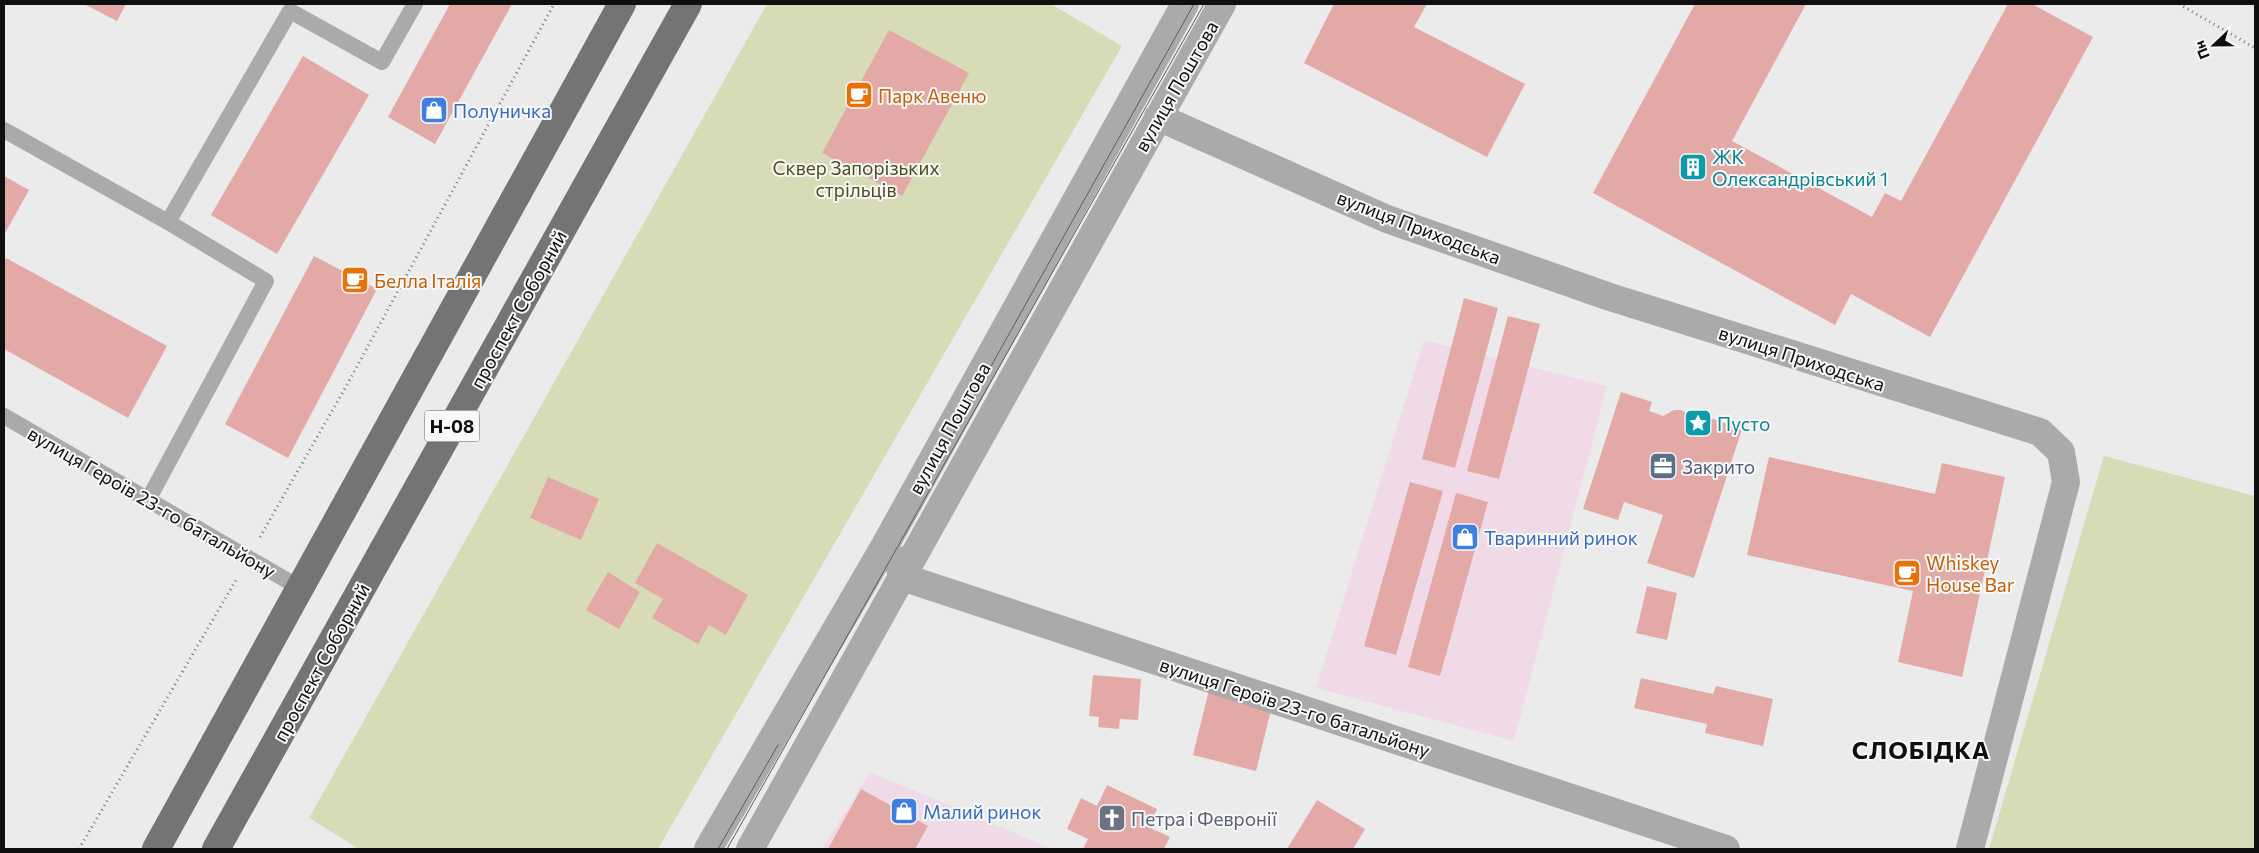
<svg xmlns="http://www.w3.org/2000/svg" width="2259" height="853" font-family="Commissioner,sans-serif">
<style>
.commercial{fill:#f1dae7}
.green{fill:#d8dcb6}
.building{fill:#e3a9a6}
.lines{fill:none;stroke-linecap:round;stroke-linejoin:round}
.path{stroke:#79797a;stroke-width:3;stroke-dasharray:1 4;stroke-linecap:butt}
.service{stroke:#abaaaa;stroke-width:16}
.minor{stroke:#abaaaa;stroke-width:28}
.primary{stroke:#757474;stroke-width:28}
.tram{stroke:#5c5c5d;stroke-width:1}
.labels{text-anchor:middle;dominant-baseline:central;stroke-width:4;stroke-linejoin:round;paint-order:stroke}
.shield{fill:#f8f8fa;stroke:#555556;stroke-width:1}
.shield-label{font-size:18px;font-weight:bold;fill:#0f0f0f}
.street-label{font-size:19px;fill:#0f0f0f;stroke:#f8f8fa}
.food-label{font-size:19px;fill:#c56008;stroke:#f8f8fa;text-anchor:start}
.shop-label{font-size:19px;fill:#366cbe;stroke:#f8f8fa;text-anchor:start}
.culture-label{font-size:19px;fill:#0d838f;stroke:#f8f8fa;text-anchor:start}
.park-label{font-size:19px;fill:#4d4f13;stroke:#f8f8fa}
.service-label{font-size:19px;fill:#4e5e75;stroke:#f8f8fa;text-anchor:start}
.worship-label{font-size:19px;fill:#5b616d;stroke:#f8f8fa;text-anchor:start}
.district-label{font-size:24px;font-weight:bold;letter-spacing:1px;fill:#0f0f0f;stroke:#f8f8fa}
</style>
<rect width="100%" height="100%" fill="#ebebec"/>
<!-- commercial -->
<path class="commercial" d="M1424 340 1607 386 1514 741 1316 688Z
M870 772 1053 849H822Z"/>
<!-- green -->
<path class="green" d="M767 4H1051L1122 46 658 849H359L309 818Z
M2104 456 2255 496V849H1989Z"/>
<!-- building -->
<path class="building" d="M84 4H126L117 21Z
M450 4H512L435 144 388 117Z
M1334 4H1427L1414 27 1525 84 1487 157 1304 63Z
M1695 4H1806L1732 141 1872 217 1885 193 1901 201 2008 4H2032L2093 37 1930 337 1851 294 1835 325 1593 193Z
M889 30 969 73 902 196 822 153Z
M303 56 369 95 277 254 211 215Z
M4 176 29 190 4 235Z
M314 256 377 289 288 458 225 424Z
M6 258 167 346 128 418 4 349V262Z
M1464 298 1498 308 1455 468 1422 459Z
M1508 316 1540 324 1499 479 1467 471Z
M1621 392 1652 402 1649 411 1663 416 1674 410H1681L1688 414 1695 425 1706 430 1710 418 1742 429 1694 578 1647 563 1663 515 1624 502 1618 520 1583 509Z
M1769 457 1935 494 1942 463 2005 477 1962 677 1898 662 1913 591 1747 555Z
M548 477 599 499 581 540 530 518Z
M1410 482 1443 491 1396 655 1364 646Z
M1456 493 1488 502 1440 676 1408 667Z
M657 543 748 595 726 635 709 625 698 644 652 618 663 599 635 583Z
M608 572 640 592 619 629 586 610Z
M1647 586 1677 593 1667 640 1636 633Z
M1093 675 1141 679 1138 720 1120 719 1119 729 1098 727 1099 717 1089 716Z
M1641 678 1713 694 1716 686 1773 699 1763 746 1705 733 1707 724 1634 708Z
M1209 690 1272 706 1256 771 1193 755Z
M1107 785 1157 809 1148 827 1170 837 1164 849H1083L1088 839 1067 829 1081 798 1097 806Z
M861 789 928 826 915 849H828Z
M1317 800 1365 829 1353 849H1287Z"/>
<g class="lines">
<!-- path -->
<path class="path" d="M2179 4 2255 48
M260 537 348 383 554 4
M79 849 236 580"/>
<!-- service -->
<path class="service" d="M4 130 168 222
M4 416 300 588
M148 500 266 281 168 222 290 11 382 62 415 4"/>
<!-- minor -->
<path class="minor" d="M1158 117 1387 219 1610 297 2040 432 2061 452 2066 482 1970 849
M898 560 902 577 1726 849
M708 849 884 547 1185 4
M750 849 1222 4"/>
<!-- primary -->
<path class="primary" d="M156 849 622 4
M216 849 688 4"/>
<!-- tram -->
<path class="tram" d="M930 475 1194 4
M718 849 778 745
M727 849 1204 4"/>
</g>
<!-- icons -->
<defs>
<g id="cafe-square" transform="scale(1.4375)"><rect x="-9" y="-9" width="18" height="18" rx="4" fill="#e8710a" stroke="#f8f8fa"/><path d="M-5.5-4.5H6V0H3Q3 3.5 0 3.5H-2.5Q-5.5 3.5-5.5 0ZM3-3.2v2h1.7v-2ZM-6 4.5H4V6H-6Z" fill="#fff"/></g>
<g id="shop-square" transform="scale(1.4375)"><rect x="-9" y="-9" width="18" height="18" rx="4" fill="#3f7fe0" stroke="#f8f8fa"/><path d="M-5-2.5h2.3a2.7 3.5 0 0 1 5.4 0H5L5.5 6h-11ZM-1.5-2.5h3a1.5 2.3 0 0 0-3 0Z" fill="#fff"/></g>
<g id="building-square" transform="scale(1.4375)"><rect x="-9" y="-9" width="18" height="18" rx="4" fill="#0f9aa8" stroke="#f8f8fa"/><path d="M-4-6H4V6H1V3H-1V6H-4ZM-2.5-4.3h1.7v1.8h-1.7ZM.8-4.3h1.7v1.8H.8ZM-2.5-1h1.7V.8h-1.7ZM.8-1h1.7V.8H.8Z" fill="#fff"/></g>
<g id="sight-square" transform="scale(1.4375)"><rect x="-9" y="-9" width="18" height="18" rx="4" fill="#0f9aa8" stroke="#f8f8fa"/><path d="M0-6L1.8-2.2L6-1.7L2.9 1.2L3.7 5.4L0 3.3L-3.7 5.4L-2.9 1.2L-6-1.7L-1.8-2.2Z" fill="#fff"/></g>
<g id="office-square" transform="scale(1.4375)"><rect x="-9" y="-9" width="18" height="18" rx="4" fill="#5c6f8a" stroke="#f8f8fa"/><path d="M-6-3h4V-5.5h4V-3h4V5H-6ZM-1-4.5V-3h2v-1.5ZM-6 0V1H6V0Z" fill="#fff"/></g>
<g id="church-square" transform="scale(1.4375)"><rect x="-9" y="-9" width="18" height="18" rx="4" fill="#6b7280" stroke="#f8f8fa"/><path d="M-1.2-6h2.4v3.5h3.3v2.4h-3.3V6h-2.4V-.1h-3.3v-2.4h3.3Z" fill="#fff"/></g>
</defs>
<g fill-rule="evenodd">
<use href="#cafe-square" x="859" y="95"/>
<use href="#shop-square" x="434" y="110"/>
<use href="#building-square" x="1693" y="167"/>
<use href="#cafe-square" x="355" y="280"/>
<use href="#sight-square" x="1698" y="423"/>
<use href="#office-square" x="1663" y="466"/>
<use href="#shop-square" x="1465" y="537"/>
<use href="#cafe-square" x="1907" y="573"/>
<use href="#shop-square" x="904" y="811"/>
<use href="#church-square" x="1112" y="818"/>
</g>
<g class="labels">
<!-- shield labels -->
<rect class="shield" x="424.5" y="410.5" width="55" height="31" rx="4"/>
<g class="shield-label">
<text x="452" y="426">Н-08</text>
</g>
<!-- street labels -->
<g class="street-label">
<text transform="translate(1176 86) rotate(-60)">вулиця Поштова</text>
<text transform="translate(1419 227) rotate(21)">вулиця Приходська</text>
<text transform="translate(518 309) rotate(-61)">проспект Соборний</text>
<text transform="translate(1802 358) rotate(18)">вулиця Приходська</text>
<text transform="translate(949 428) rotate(-61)">вулиця Поштова</text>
<text transform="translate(152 502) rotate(30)">вулиця Героїв 23-го батальйону</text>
<text transform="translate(321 662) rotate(-61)">проспект Соборний</text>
<text transform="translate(1295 707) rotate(18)">вулиця Героїв 23-го батальйону</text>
</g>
<!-- food labels -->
<g class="food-label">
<text x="878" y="95">Парк Авеню</text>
<text x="374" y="280">Белла Італія</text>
<text x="1926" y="562">Whiskey<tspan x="1926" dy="22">House Bar</tspan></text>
</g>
<!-- shop labels -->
<g class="shop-label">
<text x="453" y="110">Полуничка</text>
<text x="1484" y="537">Тваринний ринок</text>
<text x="923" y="811">Малий ринок</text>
</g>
<!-- culture labels -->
<g class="culture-label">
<text x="1712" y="156">ЖК<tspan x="1712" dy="22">Олександрівський 1</tspan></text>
<text x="1717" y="423">Пусто</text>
</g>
<!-- park labels -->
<g class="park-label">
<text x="856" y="167">Сквер Запорізьких<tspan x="856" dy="22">стрільців</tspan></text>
</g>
<!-- service labels -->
<g class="service-label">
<text x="1682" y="466">Закрито</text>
</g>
<!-- worship labels -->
<g class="worship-label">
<text x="1131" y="818">Петра і Февронії</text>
</g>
<!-- district labels -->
<g class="district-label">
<text x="1921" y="749">СЛОБІДКА</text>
</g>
</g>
<!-- border -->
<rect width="2259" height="853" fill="none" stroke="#0f0f0f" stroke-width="10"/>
<!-- north arrow -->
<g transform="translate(2214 45) rotate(248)" stroke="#f8f8fa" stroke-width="4" paint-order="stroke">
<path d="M0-4L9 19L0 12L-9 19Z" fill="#0f0f0f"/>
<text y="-8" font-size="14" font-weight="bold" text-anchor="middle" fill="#0f0f0f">Пн</text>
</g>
</svg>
